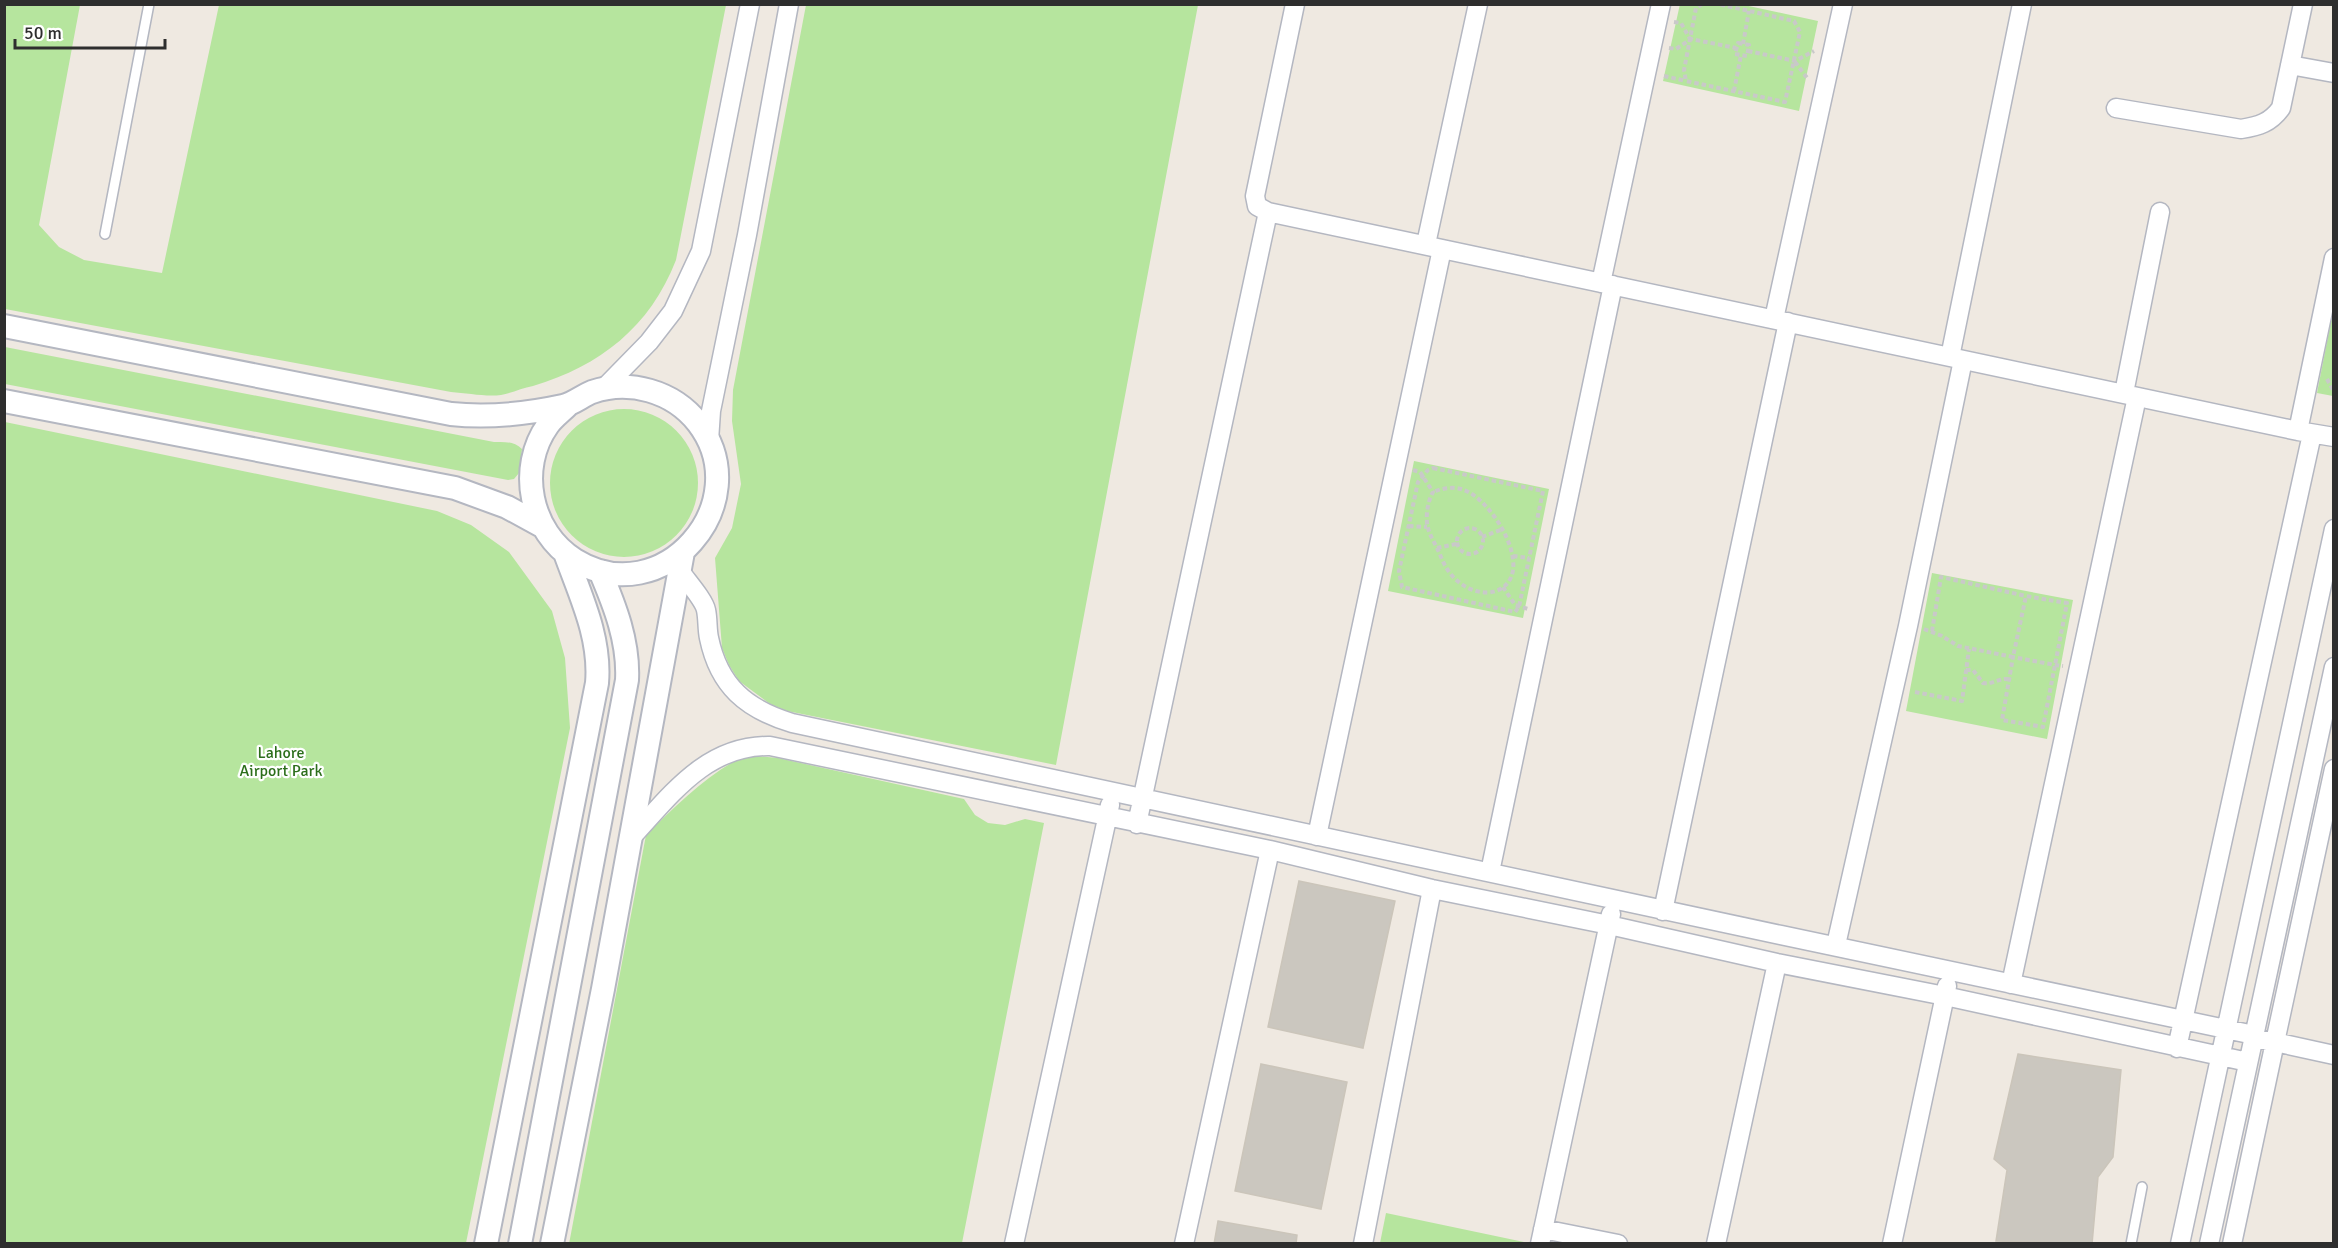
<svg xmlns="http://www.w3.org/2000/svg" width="2338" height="1248" font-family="Signika,sans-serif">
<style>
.green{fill:#b6e59e}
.building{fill:#cbc7bf;stroke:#cbc5ba;stroke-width:1.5}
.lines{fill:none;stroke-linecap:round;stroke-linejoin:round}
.service-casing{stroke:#b4b7c1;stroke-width:12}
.minor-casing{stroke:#b4b7c1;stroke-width:21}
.tertiary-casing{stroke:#b4b7c1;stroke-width:26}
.path{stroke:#c9c9c9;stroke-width:4;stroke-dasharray:4.5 3;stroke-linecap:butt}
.service{stroke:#fff;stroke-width:9}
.minor{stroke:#fff;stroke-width:18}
.tertiary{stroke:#fff;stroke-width:22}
.labels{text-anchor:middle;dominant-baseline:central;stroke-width:4.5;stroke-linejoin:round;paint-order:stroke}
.park-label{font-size:16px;fill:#2c6e1b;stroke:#fff}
</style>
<rect width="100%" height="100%" fill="#efe9e1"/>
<!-- green -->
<path class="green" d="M1680 4 1744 5 1818 21 1799 111 1663 81Z
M4 5H80L39 225 59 247 84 260 162 273 219 5H726L676 260C650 327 600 366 533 386 522 388 512 393 501 395 486 397 467 393 451 392L5 309Z
M806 5H1198L1056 765 787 711 770 704 739 681 729 665 722 648 715 558 732 528 741 484 732 421 733 390Z
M2333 311 2334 396H2333L2317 393Z
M5 347 494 442C505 442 514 441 522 449L519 473 514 479 508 480 5 384Z
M550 483a74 74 0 1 1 148 0a74 74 0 1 1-148 0Z
M5 422 437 511 471 525 509 552 552 611 565 658 570 728 466 1243H5Z
M1414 461 1549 489 1523 618 1388 591Z
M1932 573 2073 600 2047 739 1906 711Z
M746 755 778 758 964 799 975 815 988 823 1005 825 1025 819 1044 823 962 1243 569 1244 646 835C677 805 707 774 746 755Z
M1386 1213 1524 1242V1243H1380Z"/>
<!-- building -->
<path class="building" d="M1299 881 1395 901 1363 1048 1268 1027Z
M2018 1054 2121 1070 2113 1157 2098 1177 2092 1244 1996 1241 2007 1170 1994 1159Z
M1261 1064 1347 1082 1321 1209 1235 1191Z
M1218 1221 1297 1235 1296 1244H1214Z"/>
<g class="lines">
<!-- service casing -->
<g class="service-casing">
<path id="service" d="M105 234 149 4
M2131 1244 2142 1187"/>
</g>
<!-- minor casing -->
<g class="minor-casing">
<path id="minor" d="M2290 65 2334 73
M2116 108 2241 129C2259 126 2270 123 2281 108L2303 4
M1268 212 1257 206 1255 196 1295 4
M1426 244 1478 4
M1601 283 1661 4
M1774 319 1843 4
M1950 357 2022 4
M603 389 649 342 673 311 701 251 750 4
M2124 393 2160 212
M2298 431 2334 258
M709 441 711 411 747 235 789 4
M680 571C687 581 704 600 706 610 708 619 707 629 709 638 719 686 746 709 792 723 1279 825 1766 934 2254 1035
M1137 824 1268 212 2298 431 2334 437
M1317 836 1442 249
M631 838C671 795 706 745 770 746L1270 850 1432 889 1609 925 1777 963 1945 996 2248 1062
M1490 872 1613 285
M1663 911 1788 322
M1836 945 1908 626 1963 360
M2011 984 2137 397
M2253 1038 2275 1042 2334 769
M2177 1048 2312 434
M1543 1229 1618 1244
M1014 1244 1110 805
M1184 1244 1270 850
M1363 1244 1432 889
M1540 1244 1611 914
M1716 1244 1777 963
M1892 1244 1947 986
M2180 1244 2334 529
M2209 1244 2334 667
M2232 1244 2275 1042 2334 1055"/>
</g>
<!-- tertiary casing -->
<g class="tertiary-casing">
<path id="tertiary" d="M4 326 451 414C489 418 526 414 563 406 573 404 582 396 592 392 629 379 673 391 698 423 759 503 662 614 575 560 530 532 517 468 548 425 553 418 561 412 567 406
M4 401 455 488 507 507 542 526
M486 1244 597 683C601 637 580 595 565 553
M520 1244 627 680C629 642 615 606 600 571
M552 1244 603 989 683 552"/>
</g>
<!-- path -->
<path class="path" d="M1702 4 1696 8 1684 70 1686 81 1785 102 1800 32 1794 21 1718 4
M1674 22 1681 23 1690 39
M1738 43 1749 45 1747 56 1735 54Z
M1743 44 1749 11
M1669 48 1676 49 1691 39 1736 48
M1748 51 1795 61 1814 51
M1795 62 1808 79
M1664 76 1686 81
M1734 91 1741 55
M2327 379 2334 392
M1433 468 1543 491 1519 607 1515 612 1402 587 1399 571 1418 482 1428 470Z
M1413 470 1420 472 1433 492C1428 501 1426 513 1427 523 1428 532 1433 540 1437 548 1441 556 1444 566 1450 573 1461 588 1485 599 1502 588 1534 567 1491 499 1464 490 1454 486 1443 488 1433 492
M1409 526 1427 527
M1457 541a13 13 0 1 1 26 0a13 13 0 1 1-26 0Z
M1482 537 1503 529
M1437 548 1456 544
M1513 556 1529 558
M1503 587 1515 605 1528 609
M1924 629 1942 636 1958 646 2013 657 2026 596 2067 603 2043 727 2002 720 2013 657 2055 665 2063 666
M1932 631 1941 577 2026 596
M1966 670H1973L1983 683C1993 685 1998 678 2009 679
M1915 692 1962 701 1969 649"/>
<!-- service -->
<use href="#service" class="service"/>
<!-- minor -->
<use href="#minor" class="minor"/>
<!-- tertiary -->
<use href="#tertiary" class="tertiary"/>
</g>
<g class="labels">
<!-- park labels -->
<g class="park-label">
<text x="281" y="753">Lahore<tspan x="281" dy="18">Airport Park</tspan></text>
</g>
</g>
<!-- border -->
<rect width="2338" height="1248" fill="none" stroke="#2e2e2e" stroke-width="12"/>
<!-- scale -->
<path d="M15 39v9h150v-9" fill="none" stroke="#2e2e2e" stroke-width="3"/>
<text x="24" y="39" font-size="18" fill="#2e2e2e" stroke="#ffffff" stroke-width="4.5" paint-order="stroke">50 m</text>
</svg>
